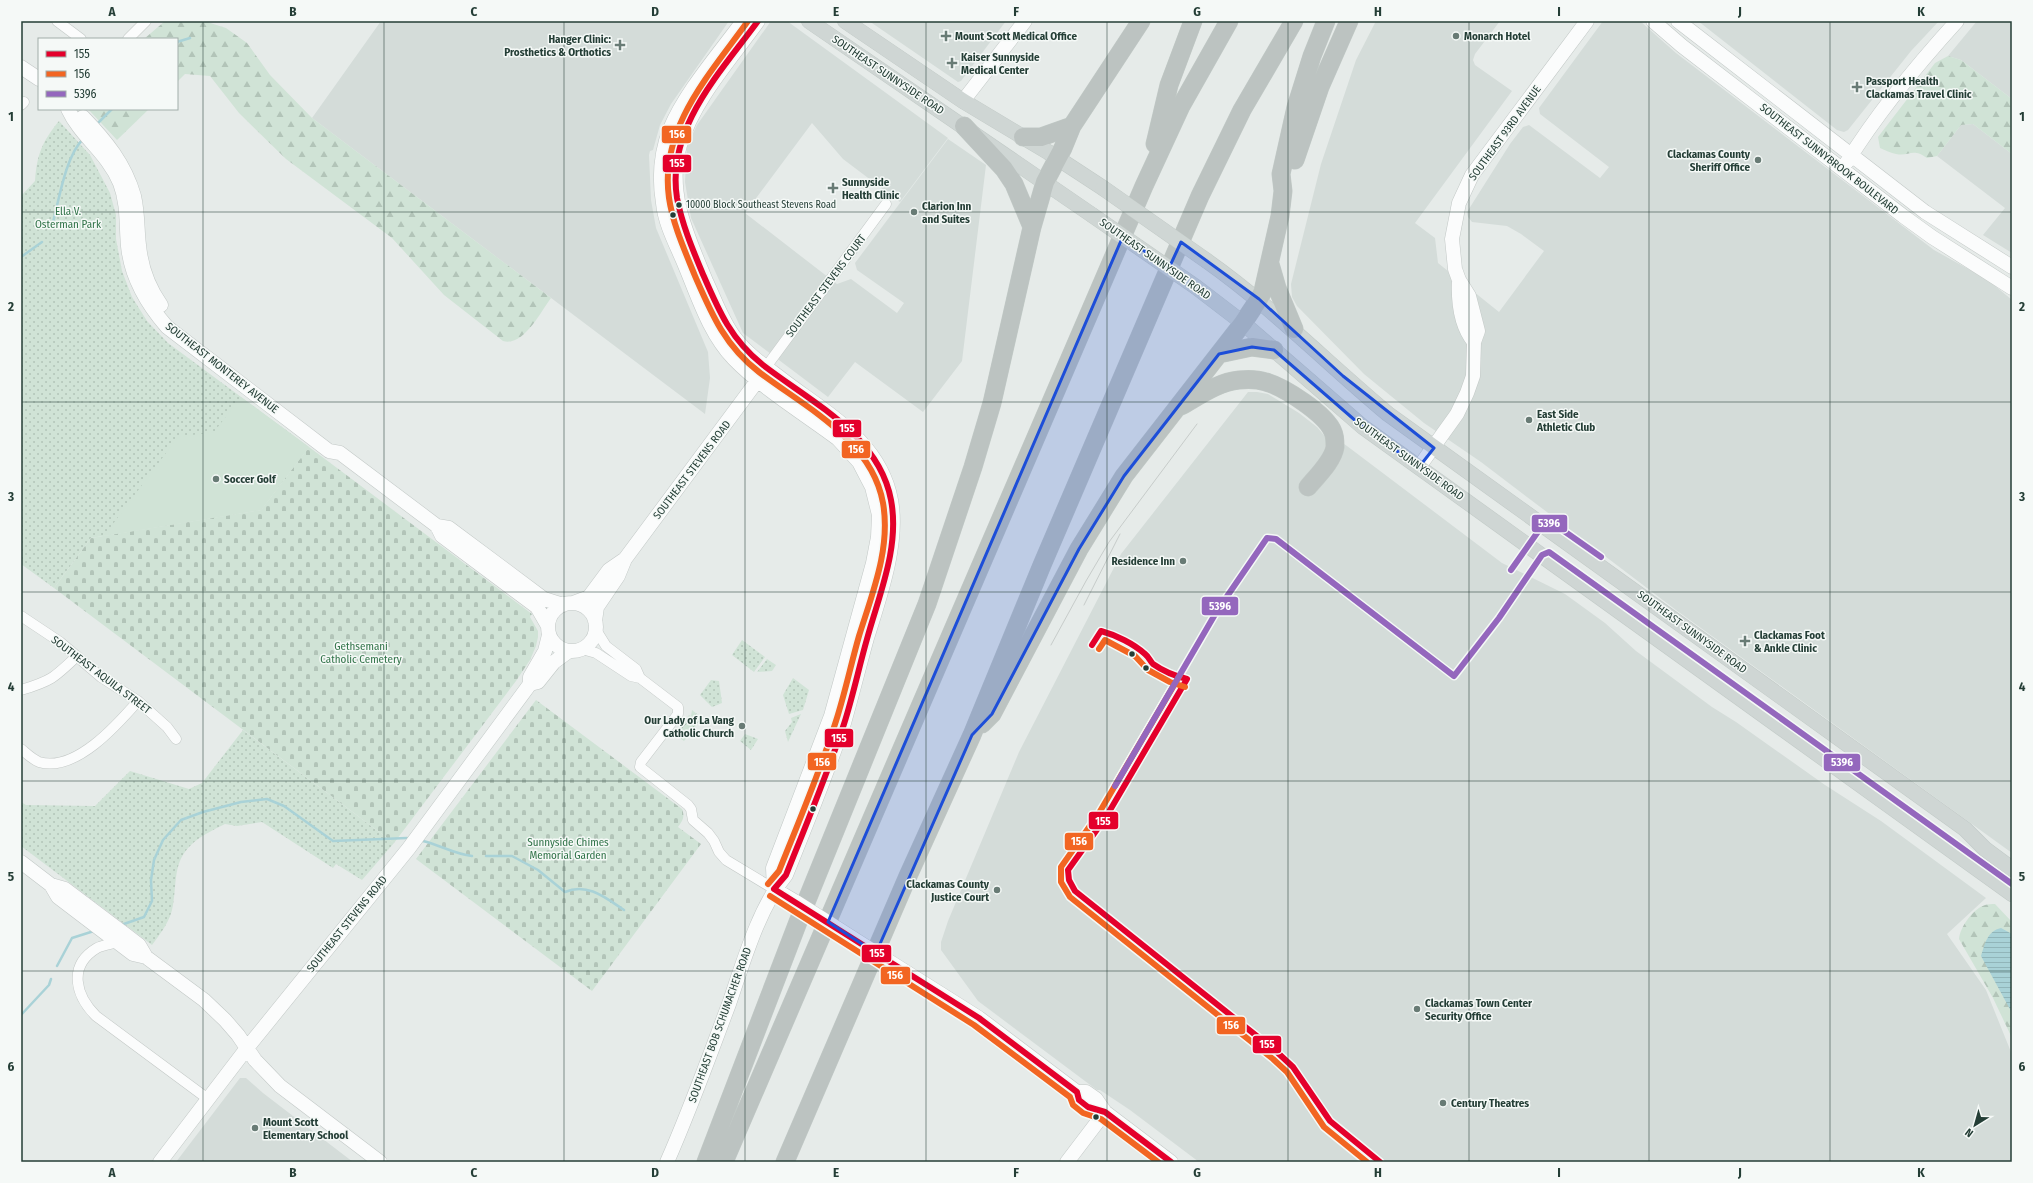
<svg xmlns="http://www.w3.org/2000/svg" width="2033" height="1183" font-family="'Fira Sans Condensed',sans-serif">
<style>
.built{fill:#d4dcd9}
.grass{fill:url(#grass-dots)}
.forest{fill:url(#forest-firs)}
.cemetery{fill:url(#cemetery-stones)}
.garden{fill:url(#garden-furrows)}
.pitch{fill:#d0e3d6}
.water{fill:url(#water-rules)}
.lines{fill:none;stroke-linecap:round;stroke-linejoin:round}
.stream{stroke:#a9d2d7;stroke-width:2.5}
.street-casing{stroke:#c3c8c6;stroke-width:11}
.secondary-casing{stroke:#c2c8c6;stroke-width:15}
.primary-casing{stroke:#c2cac7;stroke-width:16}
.highway-casing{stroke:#c2cac7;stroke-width:19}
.street{stroke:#fbfcfc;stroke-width:10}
.secondary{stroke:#fbfcfc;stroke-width:14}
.primary{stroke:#cfd6d4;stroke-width:15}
.highway{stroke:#bcc3c1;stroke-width:18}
.tram{stroke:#c7ccca;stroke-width:1}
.secondary-bridge-casing{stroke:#c2c8c6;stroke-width:15;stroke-linecap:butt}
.primary-bridge-casing{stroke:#c2cac7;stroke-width:16;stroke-linecap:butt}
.secondary-bridge{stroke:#fbfcfc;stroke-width:14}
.primary-bridge{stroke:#cfd6d4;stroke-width:15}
.bus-1-casing{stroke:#f5f9f7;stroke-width:9}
.bus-2-casing{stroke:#f5f9f7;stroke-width:9}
.bus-3-casing{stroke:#f5f9f7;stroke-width:9}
.bus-1{stroke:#e4002b;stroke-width:6}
.bus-2{stroke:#f26522;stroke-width:6}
.bus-3{stroke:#9467bd;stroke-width:6}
.marked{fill:#1d4ed8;fill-opacity:0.2;stroke:#1d4ed8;stroke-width:3;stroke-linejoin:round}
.grid{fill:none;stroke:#243e36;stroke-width:1;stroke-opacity:0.55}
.poi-dot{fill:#687b75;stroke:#f5f9f7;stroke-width:1.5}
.bus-dot{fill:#243e36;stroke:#f5f9f7;stroke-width:1.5}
.labels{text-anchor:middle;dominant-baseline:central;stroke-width:3;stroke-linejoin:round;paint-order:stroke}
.bus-label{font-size:10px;fill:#243e36;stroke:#f5f9f7;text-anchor:start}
.poi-label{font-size:11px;font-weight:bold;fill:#243e36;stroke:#f5f9f7;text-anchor:start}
.street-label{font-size:11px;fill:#243e36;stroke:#f5f9f7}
.park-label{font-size:11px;fill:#307348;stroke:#f5f9f7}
.line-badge{stroke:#f5f9f7;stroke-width:1.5}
.badge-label{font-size:11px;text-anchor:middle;font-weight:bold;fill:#fff}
.neatline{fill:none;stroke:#243e36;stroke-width:1.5}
.grid-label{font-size:13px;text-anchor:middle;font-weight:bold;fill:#243e36}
</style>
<defs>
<pattern id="grass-dots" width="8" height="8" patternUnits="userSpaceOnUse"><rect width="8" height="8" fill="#d0e3d6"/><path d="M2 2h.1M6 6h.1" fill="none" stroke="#b2c4b8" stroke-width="1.8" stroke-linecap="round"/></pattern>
<pattern id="forest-firs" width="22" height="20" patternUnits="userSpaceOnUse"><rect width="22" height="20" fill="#d0e3d6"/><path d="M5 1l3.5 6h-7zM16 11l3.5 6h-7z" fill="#b2c4b8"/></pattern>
<pattern id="cemetery-stones" width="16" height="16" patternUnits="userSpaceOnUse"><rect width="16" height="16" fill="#d0e3d6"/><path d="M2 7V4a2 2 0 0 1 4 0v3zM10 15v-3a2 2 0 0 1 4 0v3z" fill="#b2c4b8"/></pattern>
<pattern id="garden-furrows" width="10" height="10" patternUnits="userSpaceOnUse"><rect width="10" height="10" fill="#d0e3d6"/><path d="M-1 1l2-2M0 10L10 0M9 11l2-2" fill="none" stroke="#b2c4b8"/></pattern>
<pattern id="water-rules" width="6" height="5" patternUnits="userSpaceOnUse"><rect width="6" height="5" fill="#a9d2d7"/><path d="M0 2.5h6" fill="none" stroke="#91b5b9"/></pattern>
</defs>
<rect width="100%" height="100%" fill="#e6ebe9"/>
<!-- built -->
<path class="built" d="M381 21H729L671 104 660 125 653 150 650 151 649 155 651 200 656 228 708 352 710 378 705 414 312 118Z
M771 21H787L948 138 900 202 843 159 812 123 745 213 837 284 851 279 897 313 904 303 857 270 855 263 948 139 986 165 962 361 923 412 855 362 828 397 743 333 691 218 685 182 687 146 697 125Z
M869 21H1006L961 81 958 82Z
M1376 21H1500L1475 54 1473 60 1475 65 1512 91 1415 223 1435 238 1438 263 1499 312 1544 251 1521 234 1507 226 1472 222 1468 217 1467 212 1510 144 1523 127 1529 125 1600 178 1609 167 1540 114 1539 108 1603 21H1640L1676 53 1934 250 1988 280 2012 300V853L1676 610 1481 462 1424 423 1364 374 1297 306 1292 297 1291 284 1321 164 1356 60Z
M1698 21H1939L1911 51 1848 130 1844 132 1837 130Z
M1977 21H2012V99L1961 60 1948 56Z
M1973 124 2012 154V253L1983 235 2005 208 1937 156 1961 125Z
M1248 392H1257L1268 394 1299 413 1317 427 1328 440 1341 442 1347 446 1502 563 1565 594 1605 623 1636 651 1712 707 1736 722 1825 785 1881 821 1986 898 1947 934 1986 990 2011 1052 2012 1162H1199L1130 1110 1100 1090H1097L978 1001 941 950V942L948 921 1019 752 1121 554Z
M240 1078H246L263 1093 353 1162H176Z"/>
<!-- grass -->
<path class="grass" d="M59 121 90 155 110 193 116 215V239L122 271 132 297 147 321 168 343 309 447 261 510 91 538 54 588 21 564V196L35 181C37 154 42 142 59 121Z
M742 640 765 657 754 672 732 655Z
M767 659 776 665 772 671 757 672Z
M793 678 809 690 803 710 789 714 783 695Z
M711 680 719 681 722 703 712 707 700 695Z
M801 714 788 742 785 731 792 722 791 718Z
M243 730 394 843 362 880 336 864 333 868 262 822 237 826 225 824C213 830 200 836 191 845 173 862 177 882 173 905 171 920 161 933 152 945L21 846V802L26 805 95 806 130 771 189 789 202 783Z
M745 734 758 739 751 750 740 741Z"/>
<!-- forest -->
<path class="forest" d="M165 21H204L226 28 247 43 270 75 312 118 551 298C540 313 523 347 503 341L444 295 392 238 286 159 239 113 210 76 185 74 177 82V39H144Z
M1948 56 1961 60 2012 99V127L2010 139 2012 142V154L1973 124 1961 125 1937 156 1927 158C1912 147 1909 157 1896 154 1891 153 1885 150 1880 148L1878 137 1935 63Z
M88 109H149L117 140Z
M1995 904 2012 922V1038L1993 998 1959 939C1960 927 1973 909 1985 905 1988 904 1992 904 1995 904Z"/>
<!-- cemetery -->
<path class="cemetery" d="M309 447 532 614 530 617 538 631V637L536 646 530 660 516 681 394 843 54 588 91 538 261 510Z
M536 700 682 809C685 817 683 820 678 827L701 844 592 991 416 859Z"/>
<!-- garden -->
<path class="garden" d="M692 710 702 718 684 741 675 734 689 715 691 716Z"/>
<!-- pitch -->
<path class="pitch" d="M241 397 309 447 261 510 104 536 178 437 214 432Z"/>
<!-- water -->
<path class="water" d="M2001 928 2012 934V1013L1981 956C1985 944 1987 931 2001 928Z"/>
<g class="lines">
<!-- stream -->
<path class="stream" d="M177 42 190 38
M96 125 112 109
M52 226C59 201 65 157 83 139
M21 257 42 242
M423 841C440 845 454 854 472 856
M486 856H512L538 870 565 892C587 882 606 898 624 910
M121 925 144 917 152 901 151 880 154 860 163 840 181 820 203 812 241 802 267 799 284 806 333 841 407 838
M57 966 72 938 94 931
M21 1015 49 985 51 979"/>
<!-- street casing -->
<g class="street-casing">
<path id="street" d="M57 21 81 39
M128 39 146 21
M21 105 24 102
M766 367 886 204
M21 616 60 642 101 677 138 701 167 727 176 739
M596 630 606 646 636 669 640 678
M582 649 596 653 631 676 640 678 678 707V714L641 762 640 767 688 805 691 809 693 820 708 833 714 841 719 852 726 860 774 889
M21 690C51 681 54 678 77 656
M21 749C26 753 32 759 39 762 75 773 117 725 138 701
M118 942C111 944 102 945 97 948 67 966 76 996 96 1016L208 1099"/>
</g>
<!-- secondary casing -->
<g class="secondary-casing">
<path id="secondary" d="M743 21C719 54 686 91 670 129 661 152 659 179 663 203 665 224 676 244 684 263 698 296 709 333 734 359 762 388 806 415 838 439L859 462 872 487 879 515 878 537 873 563 831 716 773 868 774 889
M1653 21 1682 46 1903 216 1932 237 2012 288
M1678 21 1925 212 2012 267
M21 67 39 79
M963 101 1025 21
M68 109C81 137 107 152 120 183 128 204 126 225 128 246 131 277 147 304 167 327L329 451 340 453 437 526 449 528 544 599 563 605
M83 117C106 141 125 164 134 196 138 213 137 229 139 245 141 267 149 288 161 305
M1847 162C1878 112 1917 65 1957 21
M1459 280C1458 301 1461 326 1474 342
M1419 467 1457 414 1467 393 1473 376 1474 342 1478 331 1469 296 1459 280 1455 269 1452 239 1459 203 1472 175 1587 21
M437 526 442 536 537 607 548 626
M573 603 589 597 609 570 625 559
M548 627a24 24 0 1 1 48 0a24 24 0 1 1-48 0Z
M595 621 597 607 618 576 625 559 763 373
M530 684 538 682 554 662 569 651
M21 862 51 885 65 889 126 935 139 945 146 957
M51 885 58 897 79 913 133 954 146 957 204 1000 225 1020 238 1035 255 1060 280 1086 380 1162
M774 889 796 902
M887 960 979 1018 1077 1092H1086L1096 1099 1105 1112 1171 1162
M1077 1092C1081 1106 1092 1108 1105 1112
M160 1162 247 1048 409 848 530 684V677L545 651 549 635
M667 1162C690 1110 709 1057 729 1004 743 963 759 907 786 875 806 825 827 774 844 723 852 695 859 667 867 638 880 596 899 543 891 500 880 441 826 413 783 380 766 367 748 355 735 338 722 321 715 300 706 281 688 237 666 193 680 145 694 99 731 59 758 21
M1067 1162 1105 1112"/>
</g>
<!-- primary casing -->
<g class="primary-casing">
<path id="primary" d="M809 21 1092 215
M845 21 963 101 1048 152 1103 188
M1207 261C1272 307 1327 363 1388 414L1965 829 1985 849 2012 869
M1196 287 1243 323 1363 427 2012 894"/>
</g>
<!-- highway casing -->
<g class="highway-casing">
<path id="highway" d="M964 126 1004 169 1014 184 1032 227
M1023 137H1041L1072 126
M1155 144 1169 85 1193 21
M1295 160 1320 87 1349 21
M1270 264 1277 288 1294 329
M1219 354 1252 347 1274 350
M1181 406C1199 396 1218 382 1239 380 1248 379 1257 379 1266 382 1284 387 1326 414 1333 432 1335 436 1335 442 1335 447 1333 461 1317 476 1308 487
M982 724 992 714 1079 549 1124 476 1243 323 1259 299 1263 291 1280 216 1283 191 1281 174 1296 107 1312 56 1326 21
M706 1162 798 922 927 604 973 467 992 403 1032 227 1045 182 1063 148 1072 126 1141 21
M724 1162 1144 186 1181 106 1229 21
M785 1162 908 876 972 735 1042 565 1200 196 1242 110 1294 21"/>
</g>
<!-- street -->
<use href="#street" class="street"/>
<!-- secondary -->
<use href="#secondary" class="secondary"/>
<!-- primary -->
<use href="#primary" class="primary"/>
<!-- highway -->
<use href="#highway" class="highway"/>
<!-- tram -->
<path class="tram" d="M1084 605 1120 534
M1051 645 1086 581 1109 542 1197 424"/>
<!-- secondary-bridge casing -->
<g class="secondary-bridge-casing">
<path id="secondary-bridge" d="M796 902 887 960"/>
</g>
<!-- primary-bridge casing -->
<g class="primary-bridge-casing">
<path id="primary-bridge" d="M1103 188 1207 261
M1092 215 1196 287"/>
</g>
<!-- secondary-bridge -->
<use href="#secondary-bridge" class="secondary-bridge"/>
<!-- primary-bridge -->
<use href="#primary-bridge" class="primary-bridge"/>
<!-- bus-1 casing -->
<g class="bus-1-casing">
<path id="bus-1" d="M758 21C720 73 666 128 677 198 682 224 692 248 702 272 718 309 730 339 763 365 811 402 879 435 891 500 900 547 879 595 867 639 859 667 853 696 844 724 827 775 806 825 786 875L774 889
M1092 645 1101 631C1116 635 1134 644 1145 654 1149 657 1150 661 1153 664 1163 671 1175 676 1187 679
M1187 679 1106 817 1068 870 1069 880 1075 891 1278 1053 1293 1067 1330 1121 1380 1162
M774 889 979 1018 1077 1092 1079 1100 1088 1107 1105 1112 1171 1162"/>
</g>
<!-- bus-2 casing -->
<g class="bus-2-casing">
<path id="bus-2" d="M748 21C710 74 659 128 669 198 673 225 685 251 695 276 712 315 725 346 759 372 805 407 872 440 883 503 891 548 872 594 859 636 851 664 845 693 836 721 820 772 799 821 779 871L768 884
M1099 649 1105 640 1135 656 1148 670 1170 682 1185 687
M1180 675 1099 813 1061 867V882L1070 897 1273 1059 1287 1072 1324 1127 1367 1162
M770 896 974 1025 1070 1097 1073 1105 1083 1113 1101 1119 1158 1162"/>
</g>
<!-- bus-3 casing -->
<g class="bus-3-casing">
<path id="bus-3" d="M1511 570 1542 526 1548 523 1554 524 1601 557
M1115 786 1217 611 1267 538 1276 539 1454 676 1499 618 1542 555 1549 552 2012 884"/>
</g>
<!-- bus-1 -->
<use href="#bus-1" class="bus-1"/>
<!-- bus-2 -->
<use href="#bus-2" class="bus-2"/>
<!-- bus-3 -->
<use href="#bus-3" class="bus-3"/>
</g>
<!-- marked area -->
<path class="marked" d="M1123 236 1169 268 1181 242 1259 299 1343 376 1434 448 1419 467 1357 422 1274 350 1252 347 1219 354 1124 476 1079 549 992 714 972 735 876 953 828 922Z"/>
<!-- grid -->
<path class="grid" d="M203 21V1162M384 21V1162M564 21V1162M745 21V1162M926 21V1162M1107 21V1162M1288 21V1162M1469 21V1162M1649 21V1162M1830 21V1162M21 212H2012M21 402H2012M21 592H2012M21 781H2012M21 971H2012"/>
<!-- markers -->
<g class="poi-dot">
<path d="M944 30h4v4h4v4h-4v4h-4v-4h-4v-4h4z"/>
<circle cx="1456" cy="36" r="4"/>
<path d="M618 39h4v4h4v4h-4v4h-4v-4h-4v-4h4z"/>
<path d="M950 57h4v4h4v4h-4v4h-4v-4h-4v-4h4z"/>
<path d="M1855 81h4v4h4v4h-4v4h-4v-4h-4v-4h4z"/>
<circle cx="1758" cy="160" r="4"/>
<path d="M831 182h4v4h4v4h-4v4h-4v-4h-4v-4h4z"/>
<circle cx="914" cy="212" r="4"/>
<circle cx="1529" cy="420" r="4"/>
<circle cx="216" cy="479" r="4"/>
<circle cx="1183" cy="561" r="4"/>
<path d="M1743 635h4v4h4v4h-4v4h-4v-4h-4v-4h4z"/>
<circle cx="742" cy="726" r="4"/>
<circle cx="997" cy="890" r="4"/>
<circle cx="1417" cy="1009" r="4"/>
<circle cx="1443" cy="1103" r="4"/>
<circle cx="255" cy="1128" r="4"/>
</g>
<g class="bus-dot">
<circle cx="679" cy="205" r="3.5"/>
<circle cx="673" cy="215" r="3.5"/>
<circle cx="1132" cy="654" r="3.5"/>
<circle cx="1146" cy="668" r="3.5"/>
<circle cx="813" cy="809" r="3.5"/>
<circle cx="1096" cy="1117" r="3.5"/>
</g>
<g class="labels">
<!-- bus labels -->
<g class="bus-label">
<text x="686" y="205">10000 Block Southeast Stevens Road</text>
</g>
<!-- poi labels -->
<g class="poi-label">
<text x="955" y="36">Mount Scott Medical Office</text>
<text x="1464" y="36">Monarch Hotel</text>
<text x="611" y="39" text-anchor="end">Hanger Clinic:<tspan x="611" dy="13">Prosthetics &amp; Orthotics</tspan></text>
<text x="961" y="57">Kaiser Sunnyside<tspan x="961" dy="13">Medical Center</tspan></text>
<text x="1866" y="81">Passport Health<tspan x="1866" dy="13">Clackamas Travel Clinic</tspan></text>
<text x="1750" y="154" text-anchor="end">Clackamas County<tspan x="1750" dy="13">Sheriff Office</tspan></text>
<text x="842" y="182">Sunnyside<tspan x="842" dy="13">Health Clinic</tspan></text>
<text x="922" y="206">Clarion Inn<tspan x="922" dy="13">and Suites</tspan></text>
<text x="1537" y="414">East Side<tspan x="1537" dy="13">Athletic Club</tspan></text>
<text x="224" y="479">Soccer Golf</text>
<text x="1175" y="561" text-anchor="end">Residence Inn</text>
<text x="1754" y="635">Clackamas Foot<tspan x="1754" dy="13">&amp; Ankle Clinic</tspan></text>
<text x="734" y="720" text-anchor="end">Our Lady of La Vang<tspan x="734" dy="13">Catholic Church</tspan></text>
<text x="989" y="884" text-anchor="end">Clackamas County<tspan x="989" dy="13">Justice Court</tspan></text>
<text x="1425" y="1003">Clackamas Town Center<tspan x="1425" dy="13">Security Office</tspan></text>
<text x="1451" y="1103">Century Theatres</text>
<text x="263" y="1122">Mount Scott<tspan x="263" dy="13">Elementary School</tspan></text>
</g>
<!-- street labels -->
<g class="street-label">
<text transform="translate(888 75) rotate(34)">SOUTHEAST SUNNYSIDE ROAD</text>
<text transform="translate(1505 133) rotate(-54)">SOUTHEAST 93RD AVENUE</text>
<text transform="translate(1829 159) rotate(38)">SOUTHEAST SUNNYBROOK BOULEVARD</text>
<text transform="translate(1155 259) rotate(35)">SOUTHEAST SUNNYSIDE ROAD</text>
<text transform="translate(826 286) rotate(-53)">SOUTHEAST STEVENS COURT</text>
<text transform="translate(222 368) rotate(38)">SOUTHEAST MONTEREY AVENUE</text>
<text transform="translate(1409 459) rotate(36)">SOUTHEAST SUNNYSIDE ROAD</text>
<text transform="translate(692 470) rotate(-53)">SOUTHEAST STEVENS ROAD</text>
<text transform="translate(1692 632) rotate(36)">SOUTHEAST SUNNYSIDE ROAD</text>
<text transform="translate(101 675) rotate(37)">SOUTHEAST AQUILA STREET</text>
<text transform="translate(347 924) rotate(-51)">SOUTHEAST STEVENS ROAD</text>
<text transform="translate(720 1025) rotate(-70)">SOUTHEAST BOB SCHUMACHER ROAD</text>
</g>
<!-- park labels -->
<g class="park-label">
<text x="68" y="211">Ella V.<tspan x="68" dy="13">Osterman Park</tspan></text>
<text x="361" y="646">Gethsemani<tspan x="361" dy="13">Catholic Cemetery</tspan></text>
<text x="568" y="842">Sunnyside Chimes<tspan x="568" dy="13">Memorial Garden</tspan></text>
</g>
</g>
<g class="line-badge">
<rect x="661" y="125" width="31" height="19" rx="4" fill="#f26522"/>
<rect x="662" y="154" width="30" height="19" rx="4" fill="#e4002b"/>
<rect x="832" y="419" width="30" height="19" rx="4" fill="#e4002b"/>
<rect x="841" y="440" width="30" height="19" rx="4" fill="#f26522"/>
<rect x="1531" y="514" width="37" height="19" rx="4" fill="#9467bd"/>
<rect x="1201" y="596" width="38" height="20" rx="4" fill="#9467bd"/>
<rect x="824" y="728" width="30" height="20" rx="4" fill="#e4002b"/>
<rect x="807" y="752" width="30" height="19" rx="4" fill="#f26522"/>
<rect x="1823" y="753" width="38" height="19" rx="4" fill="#9467bd"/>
<rect x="1088" y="811" width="31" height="19" rx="4" fill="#e4002b"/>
<rect x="1064" y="832" width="30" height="19" rx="4" fill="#f26522"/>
<rect x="861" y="944" width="31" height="19" rx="4" fill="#e4002b"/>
<rect x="880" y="966" width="31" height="19" rx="4" fill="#f26522"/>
<rect x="1216" y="1016" width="30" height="19" rx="4" fill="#f26522"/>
<rect x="1252" y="1035" width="30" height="19" rx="4" fill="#e4002b"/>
</g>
<g class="badge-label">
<text x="677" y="138">156</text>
<text x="677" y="167">155</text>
<text x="847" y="432">155</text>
<text x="856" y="453">156</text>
<text x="1549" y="527">5396</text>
<text x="1220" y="610">5396</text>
<text x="839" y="742">155</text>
<text x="822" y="766">156</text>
<text x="1842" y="766">5396</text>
<text x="1103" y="825">155</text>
<text x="1079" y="845">156</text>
<text x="877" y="957">155</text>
<text x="895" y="979">156</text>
<text x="1231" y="1029">156</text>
<text x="1267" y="1048">155</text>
</g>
<!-- border -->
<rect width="2033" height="1183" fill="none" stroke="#f5f9f7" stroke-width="44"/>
<!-- legend -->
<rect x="38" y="38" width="140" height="72" fill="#f5f9f7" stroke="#a1aeaa"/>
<rect x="46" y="51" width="20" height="6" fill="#e4002b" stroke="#a1aeaa"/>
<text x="74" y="58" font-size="12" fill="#243e36">155</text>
<rect x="46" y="71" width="20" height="6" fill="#f26522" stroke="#a1aeaa"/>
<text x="74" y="78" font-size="12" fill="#243e36">156</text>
<rect x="46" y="91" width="20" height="6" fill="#9467bd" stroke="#a1aeaa"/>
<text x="74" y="98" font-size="12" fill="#243e36">5396</text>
<!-- north arrow -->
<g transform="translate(1975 1125) rotate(217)" stroke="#f5f9f7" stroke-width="3" paint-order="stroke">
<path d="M0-3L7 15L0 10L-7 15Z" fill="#243e36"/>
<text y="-6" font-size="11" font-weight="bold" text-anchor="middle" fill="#243e36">N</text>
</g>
<rect x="22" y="22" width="1989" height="1139" class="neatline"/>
<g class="grid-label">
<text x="112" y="16">A</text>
<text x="293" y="16">B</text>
<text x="474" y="16">C</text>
<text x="655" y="16">D</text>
<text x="836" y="16">E</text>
<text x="1016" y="16">F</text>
<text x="1197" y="16">G</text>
<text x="1378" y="16">H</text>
<text x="1559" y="16">I</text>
<text x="1740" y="16">J</text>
<text x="1921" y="16">K</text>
<text x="11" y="121">1</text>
<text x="2022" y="121">1</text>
<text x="11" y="311">2</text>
<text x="2022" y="311">2</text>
<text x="11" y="501">3</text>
<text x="2022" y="501">3</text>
<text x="11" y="691">4</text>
<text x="2022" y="691">4</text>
<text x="11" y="881">5</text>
<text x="2022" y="881">5</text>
<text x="11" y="1071">6</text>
<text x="2022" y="1071">6</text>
<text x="112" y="1177">A</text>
<text x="293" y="1177">B</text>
<text x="474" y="1177">C</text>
<text x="655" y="1177">D</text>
<text x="836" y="1177">E</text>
<text x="1016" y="1177">F</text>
<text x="1197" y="1177">G</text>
<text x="1378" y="1177">H</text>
<text x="1559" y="1177">I</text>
<text x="1740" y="1177">J</text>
<text x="1921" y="1177">K</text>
</g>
</svg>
